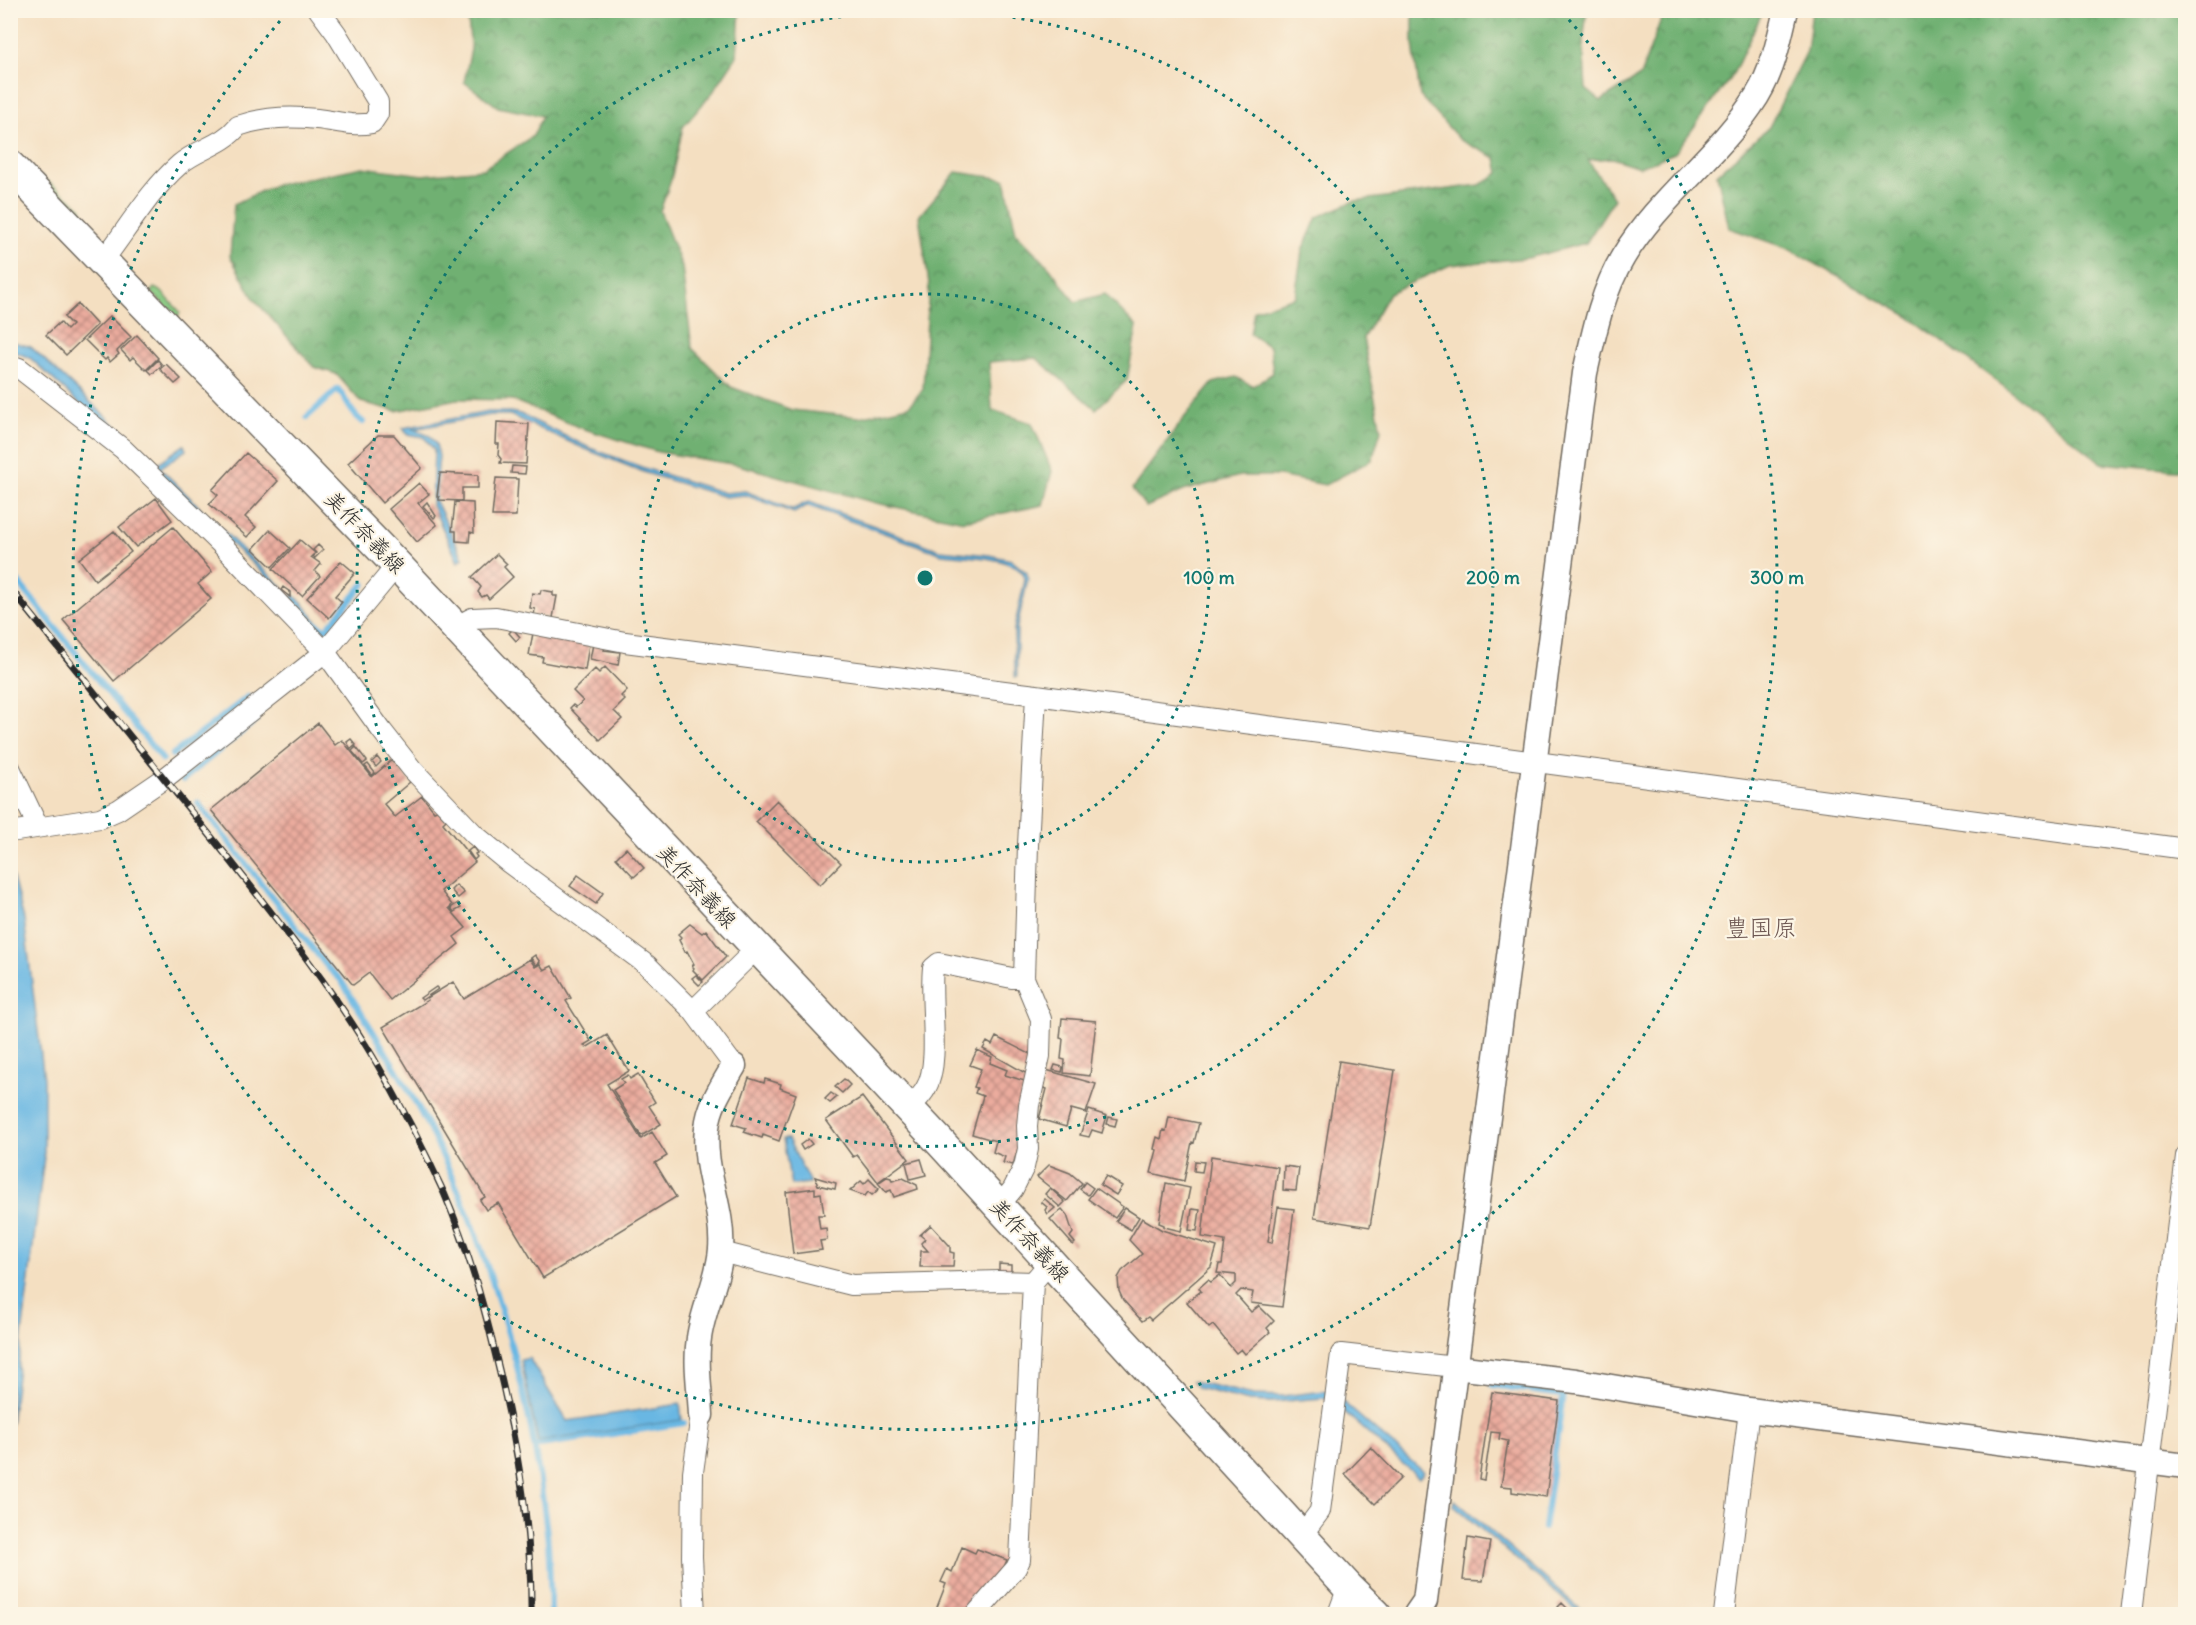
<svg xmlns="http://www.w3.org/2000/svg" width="2196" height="1625" font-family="Delius,'Klee One',sans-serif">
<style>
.grass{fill:url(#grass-tufts);stroke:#5b7c58;stroke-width:1.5}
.forest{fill:url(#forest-crowns);stroke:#4e6e4e;stroke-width:1.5}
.water{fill:#69b7e3;stroke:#4a7187;stroke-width:1.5}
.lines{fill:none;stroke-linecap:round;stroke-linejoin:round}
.stream{stroke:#69b7e3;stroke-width:6}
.building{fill:url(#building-cross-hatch)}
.minor-casing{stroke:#716a60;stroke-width:22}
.tertiary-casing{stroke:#716a60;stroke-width:27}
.primary-casing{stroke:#716a60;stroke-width:33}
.minor{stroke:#fff;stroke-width:20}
.tertiary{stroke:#fff;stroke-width:24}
.primary{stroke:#fff;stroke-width:30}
.rail-casing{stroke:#2b2b2b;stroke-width:7}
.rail{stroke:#fcf5e5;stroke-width:4.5;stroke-dasharray:14;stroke-linecap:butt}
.ring{fill:none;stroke:#0f766e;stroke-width:3;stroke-dasharray:3 6}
.labels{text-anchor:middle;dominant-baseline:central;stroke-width:4.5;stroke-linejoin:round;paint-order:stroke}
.street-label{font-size:21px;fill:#2b2b2b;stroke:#fcf5e5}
.quarter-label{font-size:24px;fill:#6e5853;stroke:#fcf5e5}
.centre{fill:#0f766e;stroke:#fcf5e5;stroke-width:3}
.ring-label{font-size:18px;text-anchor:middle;font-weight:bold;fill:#0f766e;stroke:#fcf5e5;stroke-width:4.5;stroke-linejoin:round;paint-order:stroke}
</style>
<defs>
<pattern id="grass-tufts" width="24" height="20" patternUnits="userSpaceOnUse" patternTransform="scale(1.5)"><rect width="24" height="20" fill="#8bcc84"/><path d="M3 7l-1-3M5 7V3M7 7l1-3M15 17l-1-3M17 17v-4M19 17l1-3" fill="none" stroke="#78af72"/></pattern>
<pattern id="forest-crowns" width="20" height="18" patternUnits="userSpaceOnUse" patternTransform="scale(1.5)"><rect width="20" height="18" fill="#70b072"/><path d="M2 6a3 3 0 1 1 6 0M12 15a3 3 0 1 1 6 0" fill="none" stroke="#5c8f5e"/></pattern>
<pattern id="building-cross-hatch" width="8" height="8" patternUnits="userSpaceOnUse" patternTransform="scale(1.5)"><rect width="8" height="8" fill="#ebac9e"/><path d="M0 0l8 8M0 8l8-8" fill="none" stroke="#bf8c81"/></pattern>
</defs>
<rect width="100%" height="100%" fill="#fcf5e5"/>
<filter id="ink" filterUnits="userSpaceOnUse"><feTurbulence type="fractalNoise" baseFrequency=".0167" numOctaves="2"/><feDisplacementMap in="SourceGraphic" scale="12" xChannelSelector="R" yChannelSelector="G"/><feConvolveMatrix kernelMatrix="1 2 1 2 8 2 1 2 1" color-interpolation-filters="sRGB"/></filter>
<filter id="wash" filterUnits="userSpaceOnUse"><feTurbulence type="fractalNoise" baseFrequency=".008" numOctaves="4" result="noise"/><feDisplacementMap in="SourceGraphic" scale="24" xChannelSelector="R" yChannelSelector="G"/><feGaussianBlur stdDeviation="1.35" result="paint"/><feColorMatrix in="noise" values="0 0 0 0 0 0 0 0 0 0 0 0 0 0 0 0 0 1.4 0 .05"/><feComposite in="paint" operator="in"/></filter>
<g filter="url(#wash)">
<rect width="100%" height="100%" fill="#f4dfc1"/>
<!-- grass -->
<path class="grass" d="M41 176 82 208 83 213 81 215 75 216Z
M154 288 161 291 180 312 178 318 151 292Z"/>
<!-- forest -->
<path class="forest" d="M467 11H740L737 56 713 92 683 127 671 180 660 211 682 267 692 348 731 387 792 410 859 417 909 406 923 389 929 284 919 216 956 172 1005 179 1016 233 1050 268 1075 302 1105 294 1137 327 1127 380 1096 409 1036 358 989 362 992 410 1032 423 1052 471 1043 505 964 521 876 503 738 465 658 452 581 428 512 400 457 399 396 411 361 402 336 374 314 367 254 299 230 256 234 204 274 185 363 167 423 175 483 169 533 136 542 116 498 107 464 82 471 49Z
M1413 11H1587L1583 42 1586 89 1601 101 1640 76 1664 11H1763L1733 74 1675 153 1639 167 1612 158 1588 160 1614 199 1586 243 1528 258 1450 265 1389 293 1363 338 1381 430 1372 460 1325 485 1279 476H1240L1186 490 1146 507 1132 489 1184 418 1213 383 1236 377 1253 386 1273 373 1270 347 1250 334 1254 310 1295 297 1302 251 1317 217 1354 201 1480 185 1499 173 1496 158 1460 140 1420 96 1413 44Z
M1812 11H2185V471L2102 463 2026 403 1908 316 1789 249 1729 228 1717 174 1769 127 1807 51Z"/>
<!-- water -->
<path class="water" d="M10 341 31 347 157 464 184 445 186 450 160 468 252 559 282 586 280 589 30 358 11 350Z
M488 412H510L520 414 590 448 647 469 725 493 745 491 791 509C798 509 801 503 809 502L940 550 989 555 1011 560 1027 573 1028 579 1017 627V677H1015L1014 629 1025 580 1023 573 1014 566 1001 561 986 558 942 554 809 506H806L794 513 745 495 725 497 646 473 585 449 510 415H491L413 429 430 436 436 444 439 456 435 499 463 558 458 562 432 505 434 450 424 437 407 434 403 428Z
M293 595 302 602 323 629C310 625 302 607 290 598Z
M11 871 24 919 44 1079V1157L11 1425Z
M783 1139H788L810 1183 791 1185Z
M529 1358 567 1421 680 1404 682 1420 538 1442 521 1360Z
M1192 1381 1253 1395 1283 1396 1325 1391 1343 1402 1424 1472 1419 1478 1341 1409 1324 1398 1272 1402 1249 1401 1198 1388Z
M1455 1500 1586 1614H1581L1454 1506Z"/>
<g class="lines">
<!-- stream -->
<path class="stream" d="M307 417 338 389C347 400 350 413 363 422
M10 572 163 760
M317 624 326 630 364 584
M172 755 248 697
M183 780 256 720
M198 803 328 968 340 979C365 1019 391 1058 414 1100 485 1228 531 1387 547 1533 550 1560 550 1587 551 1614
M1492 1385 1563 1395 1544 1528
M534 1446 684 1423"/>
</g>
<g id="blocks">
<!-- building -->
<path class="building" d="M78 304 97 325 66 355 46 335 60 322 67 330 72 325 64 317Z
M110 316 131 337 117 351 119 354 110 362 107 358 105 360 85 340Z
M137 335 158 358 146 370 133 357 130 360 121 350Z
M158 360 162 365 152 374 148 370Z
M166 364 181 379 175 384 160 369Z
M497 422 529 424 526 464 500 463 501 459 498 455 499 444H496Z
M378 435H394L422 468 382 503 348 463Z
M246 453 278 481 245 517 256 527 247 537 209 504 218 495 212 490Z
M512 466 526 467 525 474 511 473Z
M440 473 478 475V488H462V501L439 500V497H437Z
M496 478 518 479 516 516H492Z
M419 483 429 494 418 503 437 525 417 542 389 509Z
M156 498 172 520 136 547 119 527Z
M427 502 436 516 434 518 423 506Z
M455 502 473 503 474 533 470 532 469 542 456 541V531H452Z
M173 527 212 572 198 584 211 599 114 681 63 620Z
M270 530 290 548 272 567 253 549Z
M114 531 131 552 95 580 79 559Z
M300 540 315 553 311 557 321 564 315 571 320 576 302 596 273 569Z
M318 545 323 550 315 558 313 556 316 553 313 550Z
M497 554 507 564 504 567 513 577 489 599 486 595 482 597 478 592 481 587 472 577Z
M341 561 355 573 335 596 342 602 329 618 307 598Z
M283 587 290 592V597L281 590Z
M541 590 553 592V596H557L553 618 534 615 535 609 530 608 532 593 540 594Z
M513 629 520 637 516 641 509 633Z
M533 633 589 644 585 670 542 662 543 657 529 655Z
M593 644 605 647 604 650 620 652 618 665 590 659Z
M605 667 627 690 621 696 625 700 614 711 622 719 600 740 570 708 573 705 576 707 583 701 573 691 595 669 599 673Z
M318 723 335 745 342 740 372 777 392 760 410 782 384 804 395 817 422 796 434 811 437 810 446 820 443 823 475 862 441 891 452 905 449 908 466 928 454 937 459 944 390 1000 369 973 353 985 211 810Z
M351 739 356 745 351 749 347 742Z
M356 747 367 761 363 764 352 751Z
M377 757 381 762 376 767 372 762Z
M368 764 375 773 372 775 365 766Z
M777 800 841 863 820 885 756 821Z
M473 847 477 853 475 854 477 857 474 860 468 851Z
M626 848 644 868 634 877 616 858Z
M578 875 603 893 596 904 570 886Z
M456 885 464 893 458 898 451 890Z
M458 903 461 908 454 912 451 908Z
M690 924 702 933 706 930 726 957 703 980 693 970 694 968 692 966 694 964 687 951 685 952 679 940 681 937 678 934Z
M535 955 540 962 536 965 531 958Z
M530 959 535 967 540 964 544 970 552 966 571 998 566 1001 591 1041 584 1045 586 1048 607 1035 629 1071 607 1084 641 1139 652 1132 667 1156 655 1163 676 1197 543 1278 498 1203 486 1210 480 1200 485 1197 383 1027 428 1000 427 998 453 982 464 999Z
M696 975 703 982 699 985 692 978Z
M436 987 438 989 422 1000 420 998Z
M1062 1018 1096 1021 1090 1076 1064 1073 1065 1060 1061 1059 1063 1039 1060 1038Z
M996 1037 1036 1057 1027 1074 983 1049 987 1042 992 1045Z
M977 1050 992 1057 990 1063 1007 1070 1005 1075 1028 1082 1021 1138 1013 1165 1003 1163 1005 1157 993 1152 996 1141 972 1134 983 1096 975 1093 977 1088 974 1087 981 1069 970 1065Z
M1339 1061 1395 1070 1370 1227 1314 1218Z
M1055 1065 1063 1067 1062 1072 1053 1070Z
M1046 1070 1096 1084 1086 1113 1071 1109 1066 1127 1039 1119 1047 1089 1041 1087Z
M638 1074 655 1102 649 1106 661 1124 641 1136 613 1090 624 1083 621 1079 628 1075 630 1079Z
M749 1078 764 1083 765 1079 781 1084 780 1088 796 1094 779 1141 763 1135 762 1138 744 1132 746 1128 733 1124Z
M844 1079 850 1085 842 1093 835 1087Z
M831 1093 837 1097 830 1103 825 1099Z
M862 1097 909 1159 878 1182 857 1155 853 1157 826 1120Z
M1089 1110 1107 1116 1102 1133 1092 1130 1089 1137 1080 1135Z
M1109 1117 1117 1119 1115 1126 1107 1124Z
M1169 1117 1199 1123 1194 1143 1192 1142 1184 1181 1151 1173 1157 1150 1154 1149 1157 1137 1161 1139 1163 1130 1166 1131Z
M808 1139 812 1144 803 1150 800 1145Z
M1211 1156 1278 1167 1268 1242 1272 1243 1278 1207 1294 1209 1282 1307 1251 1303 1253 1292 1241 1290 1236 1295 1251 1312 1259 1306 1274 1321 1267 1328 1270 1332 1245 1354 1241 1349 1236 1353 1213 1325 1209 1328 1187 1302 1201 1291 1199 1288 1208 1280 1211 1282 1220 1275 1231 1288 1236 1283V1275L1217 1273 1219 1264H1222L1225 1241 1202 1237Z
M921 1159 926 1175 910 1179 906 1163Z
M1195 1161 1204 1162 1202 1172 1194 1171Z
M1049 1165 1070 1173 1082 1183 1067 1201 1037 1177Z
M1284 1166 1299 1168 1296 1191 1283 1190Z
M1106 1176 1122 1186 1116 1195 1100 1185Z
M815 1177 836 1183 835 1189 818 1185Z
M887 1177 891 1178 892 1181 903 1178 917 1185 918 1189 894 1197 891 1190 886 1192 878 1183Z
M869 1179 879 1189 872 1195 868 1192 865 1196 850 1191 861 1181 864 1184Z
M1085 1182 1093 1188 1088 1195 1080 1189Z
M1166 1183 1190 1188 1181 1231 1164 1227V1225L1159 1223Z
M815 1188V1194L821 1193 824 1215H818L820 1229 826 1228 827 1240 820 1241 822 1250 793 1254 786 1192Z
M1050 1188 1065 1202 1060 1207 1045 1194Z
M1096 1188 1123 1207 1115 1218 1088 1199Z
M1045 1199 1055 1208 1048 1214 1045 1210 1047 1207 1041 1202Z
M1125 1208 1139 1217 1131 1230 1116 1221Z
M1062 1209 1067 1215 1073 1233 1070 1237 1075 1243 1073 1245 1050 1219Z
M1192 1209 1200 1210 1197 1231 1189 1230Z
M1142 1218 1162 1230 1217 1247 1211 1267 1151 1320 1148 1317 1142 1321 1123 1300 1119 1291 1118 1278 1122 1271 1142 1254 1129 1240Z
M931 1225 950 1246V1252L954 1253 953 1267H920L921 1251H928L921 1243 925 1239 920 1235Z
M999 1264 1011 1265V1275L999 1274Z
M1492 1392 1559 1401 1546 1497 1512 1492V1487L1501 1486 1508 1441 1499 1439 1500 1433 1491 1432 1484 1480 1479 1479Z
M1371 1447 1401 1478 1375 1504 1345 1474Z
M1468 1538 1490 1542 1483 1581 1463 1580Z
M962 1547 975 1553 977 1549 1007 1560 1001 1574 969 1614H957L937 1607 946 1584 941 1582 947 1569 952 1572Z
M1562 1603 1571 1612 1569 1614H1565L1558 1607Z"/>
</g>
</g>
<g filter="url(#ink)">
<use href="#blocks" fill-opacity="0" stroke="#716a60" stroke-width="1.5"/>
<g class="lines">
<!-- minor casing -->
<g class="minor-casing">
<path id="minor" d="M102 262C127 230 149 191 180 164 198 149 223 145 238 126 263 117 290 116 317 119 336 121 353 127 372 123L378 114V102L336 33 319 10
M10 365 19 368 123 449 222 545 325 652 382 731 412 769 475 835 509 863 647 965 693 1011 734 1066
M455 627 472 618 496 617 625 642 1036 695 2186 849
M10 768 38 827
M10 832 100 818 118 810 165 778 325 652 397 565
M693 1011 756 949
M908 1109C914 1103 922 1096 926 1088 941 1063 929 1000 933 968L939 963 1012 978H1024
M999 1206 1013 1189 1024 1167 1028 1149 1027 1126 1029 1105 1040 1056 1041 1019 1024 978 1028 845 1036 695
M721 1252 852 1285 999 1281 1033 1282
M1302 1535 1320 1511 1341 1354 1455 1367
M695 1614 692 1557 693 1472 701 1415
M976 1614 1016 1568 1020 1560 1033 1282 1050 1262
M1338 1614 1348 1587
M1724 1614 1749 1410
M2131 1614 2186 1156"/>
</g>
<!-- tertiary casing -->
<g class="tertiary-casing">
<path id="tertiary" d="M1455 1367 1576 1381 1749 1410 2186 1466
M701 1415C700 1390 695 1363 699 1338 703 1308 719 1279 721 1249 724 1208 702 1170 707 1128 709 1105 723 1085 734 1066
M1416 1614 1425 1601 1585 373C1594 333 1602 292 1623 257 1659 197 1720 155 1757 96 1773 70 1779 40 1786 10"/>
</g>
<!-- primary casing -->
<g class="primary-casing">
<path id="primary" d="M10 166 397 565 941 1143 1348 1587 1376 1614"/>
</g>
<!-- minor -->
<use href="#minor" class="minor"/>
<!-- tertiary -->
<use href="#tertiary" class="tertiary"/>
<!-- primary -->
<use href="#primary" class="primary"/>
<!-- rail casing -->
<g class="rail-casing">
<path id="rail" d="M10 588C83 677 155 766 226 855 278 921 330 985 373 1057 399 1101 423 1147 444 1193 467 1246 483 1301 496 1357 517 1441 532 1527 531 1614"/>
</g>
<!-- rail -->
<use href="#rail" class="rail"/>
</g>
</g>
<!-- distance rings -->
<g class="ring">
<circle cx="925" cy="578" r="284"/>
<path d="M950 11A568 568 0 1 1 900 11"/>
<path d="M1563 13A852 852 0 1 1 287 13"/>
</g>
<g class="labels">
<!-- street labels -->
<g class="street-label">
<text transform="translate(365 532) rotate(46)">美作奈義線</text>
<text transform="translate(697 886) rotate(47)">美作奈義線</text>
<text transform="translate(1030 1240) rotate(47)">美作奈義線</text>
</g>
<!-- quarter labels -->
<g class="quarter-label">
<text x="1761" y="927">豊国原</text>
</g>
</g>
<circle cx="925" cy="578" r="9" class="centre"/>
<g class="ring-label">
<text x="1209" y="584">100 m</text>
<text x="1493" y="584">200 m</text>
<text x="1777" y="584">300 m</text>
</g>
<!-- margin -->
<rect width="2196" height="1625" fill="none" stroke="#fcf5e5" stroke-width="36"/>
</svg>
